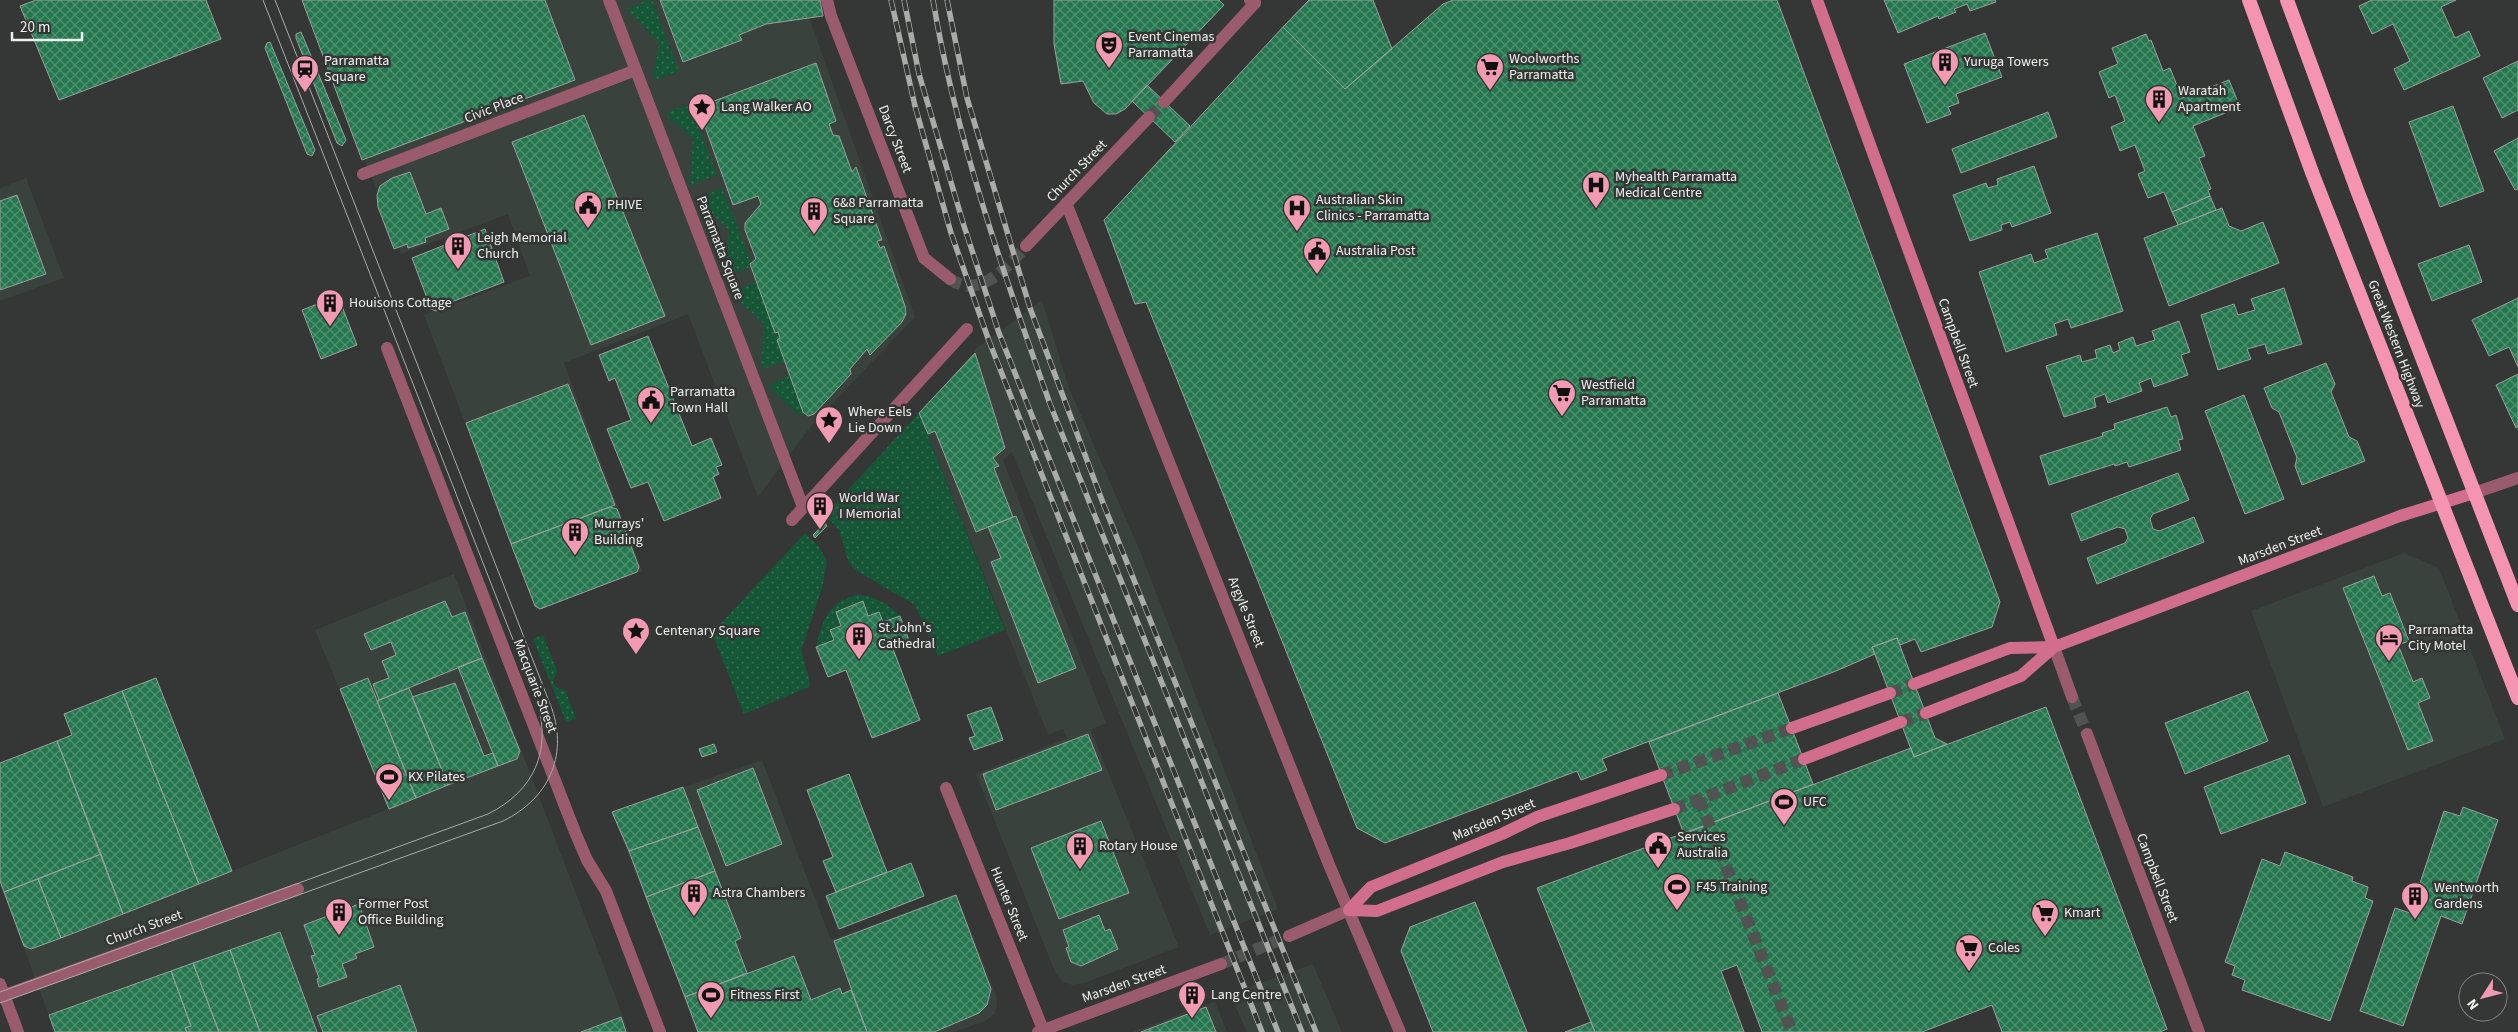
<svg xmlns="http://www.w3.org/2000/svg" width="2518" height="1032" font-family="'Source Sans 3',sans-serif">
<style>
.built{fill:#39423c}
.park{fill:url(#park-dots)}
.building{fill:url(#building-cross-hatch);stroke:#9b9f9c}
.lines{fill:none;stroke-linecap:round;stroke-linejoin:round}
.minor-tunnel{stroke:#505351;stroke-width:12;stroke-dasharray:12 6;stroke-linecap:butt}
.tertiary-tunnel{stroke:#505351;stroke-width:12;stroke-dasharray:12 6;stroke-linecap:butt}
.secondary-tunnel{stroke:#505351;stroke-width:12;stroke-dasharray:12 6;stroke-linecap:butt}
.pedestrian{stroke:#9a5c6d;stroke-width:12}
.minor{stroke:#9a5c6d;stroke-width:12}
.tertiary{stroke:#9a5c6d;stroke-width:12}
.secondary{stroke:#d16e8c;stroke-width:12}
.trunk{stroke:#f494b0;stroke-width:14}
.tram{stroke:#a9aba9;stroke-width:1}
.rail-casing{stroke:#a9aba9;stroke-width:5.5}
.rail{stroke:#343735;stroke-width:4;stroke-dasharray:11;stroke-linecap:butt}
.labels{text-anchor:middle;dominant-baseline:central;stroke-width:5;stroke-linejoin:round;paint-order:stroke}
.poi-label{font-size:14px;fill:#eef0ee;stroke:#343735;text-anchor:start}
.street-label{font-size:14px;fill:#eef0ee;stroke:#343735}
</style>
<defs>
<pattern id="park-dots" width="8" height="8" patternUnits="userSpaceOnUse" patternTransform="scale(1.25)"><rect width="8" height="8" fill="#145636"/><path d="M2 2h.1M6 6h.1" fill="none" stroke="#366f53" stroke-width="1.8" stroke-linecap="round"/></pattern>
<pattern id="building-cross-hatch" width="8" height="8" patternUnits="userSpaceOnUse" patternTransform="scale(1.25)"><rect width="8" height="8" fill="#24774e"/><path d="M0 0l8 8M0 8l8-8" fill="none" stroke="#4f9170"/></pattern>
</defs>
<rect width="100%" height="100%" fill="#343735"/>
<!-- built -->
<path class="built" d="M304 0H803L915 317 812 425 758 497 688 314 564 363 642 571 536 610 424 315 530 276 508 214 401 254Z
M26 178 64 278 0 301V188Z
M1042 300 1068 385 1142 556 1278 909 1210 935 1012 452 1003 460 1106 723 1091 730 1179 947 1084 983 1072 985 1062 981 1055 972 976 774 1067 738 1063 729 1048 735 919 413 975 353 974 350Z
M2404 553 2439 568 2505 739 2323 807 2251 611Z
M454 574 629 1032H55L0 884V763L72 735 64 714 156 678 232 871 388 809 315 630Z
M762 760 831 940 956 894 996 994 997 1006 994 1014 985 1021 954 1032H697L612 812Z
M1313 964 1342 1032H1247L1230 994Z
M1215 1001 1227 1032H1132Z"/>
<!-- park -->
<path class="park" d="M647 0H652L679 71 655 80 653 77 659 43 627 9Z
M690 104 717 175 690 185 693 138 667 116V112Z
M722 188 753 266 726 276 729 230 696 199Z
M759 280 788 360 761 370 764 324 731 293Z
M789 376 794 378 807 407 800 416 768 386Z
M919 413 1005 630 938 656 915 605 857 571 849 563 839 530 825 515Z
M805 533 820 548 827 562 822 588 801 651 810 683 809 687 744 714 712 633Z
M856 595C874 595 887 603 900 616L883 622 879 612 868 616 862 601 836 612 841 626 830 630 834 640 816 647C822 621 829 602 856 595Z
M543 635 557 671 553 682 557 688 565 690 576 718 566 722 533 639Z"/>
<!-- building -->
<path class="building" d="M36 0H206L221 39 59 100 20 6Z
M302 0H545L575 80 362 160Z
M660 0H820L823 16 766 24 739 35 742 40 683 62Z
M1054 0H1219L1224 5 1125 109 1116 114H1107L1094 103 1083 81 1061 84 1054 44Z
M1309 0H1373L1392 49 1345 89 1283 27Z
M1453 0H1777L2000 602 1992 627 1921 652 1915 639 1900 645 1897 638 1872 647 1875 654 1836 671 1602 759 1607 770 1581 780 1577 771 1385 843 1357 828 1146 302 1135 304 1104 220 1283 27 1345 89 1443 4Z
M1884 0H1995L1996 2 1970 11 1967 4 1954 9 1956 12 1939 19 1938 16 1898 33Z
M2372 0H2456L2441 7 2455 38 2469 31 2480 56 2404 90 2394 69 2410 61 2393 24 2372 34 2359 6Z
M301 32 346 140 342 146 337 143 296 38V34Z
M1985 33 2002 77 1956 94 1959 103 1948 107 1951 114 1927 123 1904 64Z
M2146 34 2149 41 2151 40 2163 71 2170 68 2182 98 2229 80 2240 107 2193 126 2205 156 2199 158 2211 189 2208 190 2210 196 2172 212 2164 192 2148 198 2138 174 2145 171 2135 145 2120 151 2111 127 2125 121 2115 95 2109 98 2099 72 2118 64 2112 48Z
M270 42 315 150 312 156 307 154 265 48 267 43Z
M2518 61V110L2502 118 2483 78Z
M816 63 836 121 829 124 833 135 839 136 852 172 856 167 882 240 877 241 880 248 884 246 905 306 906 314 902 322 870 355 867 349 850 369 851 374 814 414 808 416 803 412 777 340 780 338 778 332 775 333 750 264 756 259 745 230V223L761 204 758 196 733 205 698 107Z
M1147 85 1190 126 1175 142 1132 101Z
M2453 106 2484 191 2440 207 2409 122Z
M2048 112 2057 137 1961 173 1952 149Z
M584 115 665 316 591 345 512 142Z
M2518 138V189L2515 190 2494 151Z
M2034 166 2051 213 2012 227 2010 222 2001 225 2002 230 1970 241 1953 195 1986 183 1988 188 1998 185 1997 179Z
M410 172 426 214 441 208 449 229 425 238 426 242 408 248 407 244 394 249 378 207 377 195 380 186 392 178Z
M17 195 46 274 0 290V201Z
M2210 196 2216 210 2178 225 2172 212Z
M2222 208 2229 226 2241 231 2263 222 2279 263 2169 306 2144 238Z
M485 229 504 282 446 304 444 308 436 311 431 309 412 258Z
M2097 233 2123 311 2071 328 2068 319 2054 324 2057 335 2006 352 1979 272 2031 254 2034 263 2048 258 2045 250Z
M2469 245 2482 282 2432 301 2418 264Z
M2284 288 2302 344 2268 354 2265 344 2247 349 2251 359 2218 370 2201 315 2234 304 2238 315 2255 310 2251 299Z
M338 296 357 345 321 359 302 310Z
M2518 298V367L2509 347 2489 356 2472 320Z
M2179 321 2190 352 2181 355 2188 375 2154 387 2151 378 2139 383 2142 391 2108 403 2105 394 2094 398 2096 407 2064 417 2046 366 2080 355 2082 362 2097 358 2095 350 2110 345 2113 353 2120 350 2118 343 2133 337 2136 346 2155 340 2152 331Z
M648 336 692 446 711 438 722 465 716 467 719 474 713 477 721 498 664 521 648 482 631 488 607 429 631 420 615 378 609 381 599 355Z
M975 353 1005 448 993 458 999 466 994 468 1013 517 976 532 935 431 928 434 919 413Z
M2326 363 2335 384 2331 392 2349 437 2357 441 2365 461 2302 485 2295 466 2297 458 2279 412 2272 408 2264 388Z
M2518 374V427L2516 428 2496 385Z
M568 384 615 505 511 544 466 423Z
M2244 395 2284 499 2245 514 2205 411Z
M2167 407 2171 417 2176 415 2183 439 2178 440 2181 450 2129 467 2127 462 2115 466 2114 464 2049 485 2040 456 2103 436 2102 433 2115 429 2114 424Z
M2178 473 2189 500 2153 514 2150 519 2153 529 2159 531 2194 517 2204 542 2097 584 2087 558 2125 543 2128 538 2125 529 2118 527 2081 541 2071 514Z
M610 507 617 509 639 567 637 572 540 609 535 606 511 544Z
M1016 516 1076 668 1038 683 991 562 1001 558 988 527Z
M825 523 827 526 815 538 813 535Z
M2374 576 2382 596 2390 593 2409 641 2398 645 2413 682 2422 678 2430 698 2418 703 2433 741 2408 750 2343 588Z
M445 601 452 617 465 612 482 658 379 700 373 684 389 678 382 661 396 655 391 642 371 650 364 634Z
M863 601 868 616 879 612 883 622 900 616 910 643 893 649 920 720 872 738 846 670 828 677 816 647 834 640 830 630 841 626 836 612Z
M1897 638 1935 738 1947 744 1914 757 1872 647Z
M482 658 520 751 517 759 498 766 458 667Z
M156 678 232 871 199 884 122 691Z
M368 678 416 798 389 809 340 689Z
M455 683 484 756 493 753 498 766 448 785 412 697Z
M409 688 448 785 416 798 377 701Z
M122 691 199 884 123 914 57 741 72 735 64 714Z
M2248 691 2268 741 2185 774 2165 723Z
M1778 693 1813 784 1684 834 1649 742Z
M991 707 1003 740 974 750 969 738 975 736 967 715Z
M2046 707 2167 1029 2160 1032H2002L1992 1005 1922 1032H1762L1737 965 1721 971 1744 1032H1595L1537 888 1911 748 1914 757Z
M1088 734 1102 770 996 810 983 774Z
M57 741 101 854 4 892 0 881V763Z
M714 744 717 752 702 757 699 749Z
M2289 755 2306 803 2221 834 2204 787Z
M753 768 782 844 726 866 697 790Z
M849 774 887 872 836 892 823 861 833 857 807 790Z
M683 787 698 827 629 851 612 812Z
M2463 807 2498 820 2462 924 2441 916 2403 1026 2360 1011 2395 908 2410 913 2444 811 2460 816Z
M1101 821 1129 893 1059 919 1031 848Z
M698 827 715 871 646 897 629 851Z
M2285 852 2353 877 2352 881 2368 887 2365 898 2373 901 2330 1021 2242 990 2245 980 2232 975 2235 966 2225 962 2262 859 2280 866Z
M101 854 123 914 61 938 38 879Z
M911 863 924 896 839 929 826 896Z
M715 871 741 938 735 941 747 973 685 997 646 897Z
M38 879 61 938 31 949 24 946 4 892Z
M956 895 991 989 987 1005 979 1013 934 1032H867L834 941Z
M1475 902 1527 1032H1433L1401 951 1410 927Z
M359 904 374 947 355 954 357 958 342 964 347 977 319 987 317 979 319 978 311 956 315 955 304 925Z
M1099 915 1105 931 1110 929 1118 949 1081 966 1071 962 1066 948 1069 947 1063 930Z
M280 932 317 1032H260L230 950Z
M230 950 260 1032H219L193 963Z
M794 956 811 1000 840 988 842 994 851 990 867 1032H698L685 997Z
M193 963 219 1032H187L185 1028 191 1026 171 971Z
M171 971 191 1026 185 1028 187 1032H55L49 1015Z
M400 985 417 1032H323L317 1016Z
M1206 1007 1216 1032H1141Z
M621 1017 626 1032H581Z
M1591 1022 1595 1032H1565Z"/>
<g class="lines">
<!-- minor-tunnel -->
<path class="minor-tunnel" d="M1149 117 1164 102
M950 279C980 300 1007 267 1026 246
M2072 697 2087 734"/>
<!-- tertiary-tunnel -->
<path class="tertiary-tunnel" d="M1699 799 1792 1032
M1221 964 1289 936"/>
<!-- secondary-tunnel -->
<path class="secondary-tunnel" d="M1890 693 1914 684
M1901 722 1926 713
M1661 775 1792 728
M1674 809 1804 759"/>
<!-- pedestrian -->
<path class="pedestrian" d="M609 0 803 507
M363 174 636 70
M792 520 967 329
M0 997 298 889"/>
<!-- minor -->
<path class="minor" d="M827 0 831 16 924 258 950 279
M1164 102 1255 3
M1066 203 1330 867 1400 1032
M1026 246 1149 117
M387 348 575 832 587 860 606 891 660 1032
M2474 493 2518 478
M2054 647 2072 697
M2087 734 2199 1032
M946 788 1044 1032"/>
<!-- tertiary -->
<path class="tertiary" d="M1250 0 1255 3
M1289 936 1349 910
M0 984 18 1032
M1038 1032 1221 964"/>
<!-- secondary -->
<path class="secondary" d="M1817 0 2054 647
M1914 684 2010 648 2054 647 2400 516 2474 493
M1926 713 2021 676 2054 647
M1792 728 1890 693
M1804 759 1901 722
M1349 910 1371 887 1502 834 1537 817 1661 775
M1349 910 1377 911 1503 862 1570 843 1674 809"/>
<!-- trunk -->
<path class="trunk" d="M2249 0 2313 175 2518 698
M2287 0 2357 190 2518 605"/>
<!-- tram -->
<path class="tram" d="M0 992 488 814C534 791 552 751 537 701L263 0
M0 1003 503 821C548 799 568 757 552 709L275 0"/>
<!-- rail casing -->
<g class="rail-casing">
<path id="rail" d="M891 0 915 106 951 233 989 341 1262 1032
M904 0 919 74 964 226 999 333 1278 1032
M933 0C956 138 1003 272 1050 404L1302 1032
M947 0 967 98 1030 308 1103 503 1316 1032"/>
</g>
<!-- rail -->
<use href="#rail" class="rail"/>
</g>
<!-- icons -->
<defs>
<g id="theatre-pin" transform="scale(1.4375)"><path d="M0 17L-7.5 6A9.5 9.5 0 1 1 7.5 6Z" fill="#f19ab2" stroke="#343735"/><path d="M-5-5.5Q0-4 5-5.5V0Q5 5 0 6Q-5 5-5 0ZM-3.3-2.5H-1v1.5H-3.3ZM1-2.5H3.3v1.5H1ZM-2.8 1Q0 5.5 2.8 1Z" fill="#111"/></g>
<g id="building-pin" transform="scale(1.4375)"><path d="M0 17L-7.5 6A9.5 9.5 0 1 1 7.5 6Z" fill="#f19ab2" stroke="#343735"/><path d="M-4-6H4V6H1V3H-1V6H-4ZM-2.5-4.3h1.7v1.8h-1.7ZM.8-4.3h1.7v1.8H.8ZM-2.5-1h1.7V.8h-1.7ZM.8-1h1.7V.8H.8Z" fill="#111"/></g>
<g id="supermarket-pin" transform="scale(1.4375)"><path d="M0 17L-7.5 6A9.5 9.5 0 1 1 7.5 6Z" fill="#f19ab2" stroke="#343735"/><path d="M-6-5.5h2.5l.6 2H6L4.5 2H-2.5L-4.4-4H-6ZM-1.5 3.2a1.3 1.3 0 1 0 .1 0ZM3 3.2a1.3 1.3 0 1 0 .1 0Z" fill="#111"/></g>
<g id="station-pin" transform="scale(1.4375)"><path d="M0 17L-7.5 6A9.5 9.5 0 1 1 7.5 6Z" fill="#f19ab2" stroke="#343735"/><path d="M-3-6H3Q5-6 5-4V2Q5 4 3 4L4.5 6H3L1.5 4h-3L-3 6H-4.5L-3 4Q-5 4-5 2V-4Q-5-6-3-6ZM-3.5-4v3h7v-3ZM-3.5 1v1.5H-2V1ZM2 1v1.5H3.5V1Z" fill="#111"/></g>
<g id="sight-pin" transform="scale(1.4375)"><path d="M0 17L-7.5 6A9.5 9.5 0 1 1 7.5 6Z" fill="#f19ab2" stroke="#343735"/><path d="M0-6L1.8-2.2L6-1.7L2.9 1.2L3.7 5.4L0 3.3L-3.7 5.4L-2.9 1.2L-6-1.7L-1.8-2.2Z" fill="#111"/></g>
<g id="hospital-pin" transform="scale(1.4375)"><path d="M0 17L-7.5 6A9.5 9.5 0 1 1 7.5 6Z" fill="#f19ab2" stroke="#343735"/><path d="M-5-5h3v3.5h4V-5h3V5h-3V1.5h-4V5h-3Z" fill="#111"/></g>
<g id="civic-pin" transform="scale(1.4375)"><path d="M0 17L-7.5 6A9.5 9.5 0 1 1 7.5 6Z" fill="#f19ab2" stroke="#343735"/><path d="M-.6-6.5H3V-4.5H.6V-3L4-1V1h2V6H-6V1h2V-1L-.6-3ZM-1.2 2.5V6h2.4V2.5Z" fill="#111"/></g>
<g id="hotel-pin" transform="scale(1.4375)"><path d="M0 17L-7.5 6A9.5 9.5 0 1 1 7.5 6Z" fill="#f19ab2" stroke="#343735"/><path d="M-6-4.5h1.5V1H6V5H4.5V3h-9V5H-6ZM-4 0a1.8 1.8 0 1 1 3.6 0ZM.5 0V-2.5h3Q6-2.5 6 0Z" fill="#111"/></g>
<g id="stadium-pin" transform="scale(1.4375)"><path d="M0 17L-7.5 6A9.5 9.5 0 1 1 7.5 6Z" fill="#f19ab2" stroke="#343735"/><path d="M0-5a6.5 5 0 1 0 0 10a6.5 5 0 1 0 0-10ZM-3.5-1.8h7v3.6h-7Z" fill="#111"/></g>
</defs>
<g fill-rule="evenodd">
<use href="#theatre-pin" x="1109" y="45"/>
<use href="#building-pin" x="1945" y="62"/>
<use href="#supermarket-pin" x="1490" y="67"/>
<use href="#station-pin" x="305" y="69"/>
<use href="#building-pin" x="2159" y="99"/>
<use href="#sight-pin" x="702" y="107"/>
<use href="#hospital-pin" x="1596" y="185"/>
<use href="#civic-pin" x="588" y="205"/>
<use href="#hospital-pin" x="1297" y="208"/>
<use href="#building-pin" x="814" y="211"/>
<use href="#building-pin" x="458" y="246"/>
<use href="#civic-pin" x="1317" y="251"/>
<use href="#building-pin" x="330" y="303"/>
<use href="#supermarket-pin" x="1562" y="393"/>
<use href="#civic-pin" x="651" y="400"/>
<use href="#sight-pin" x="829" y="420"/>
<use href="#building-pin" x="820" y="506"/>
<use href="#building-pin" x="575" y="532"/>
<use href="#sight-pin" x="636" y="631"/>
<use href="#building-pin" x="859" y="636"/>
<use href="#hotel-pin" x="2389" y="638"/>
<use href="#stadium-pin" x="389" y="777"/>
<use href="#stadium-pin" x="1784" y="802"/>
<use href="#civic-pin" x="1658" y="845"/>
<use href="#building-pin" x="1080" y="846"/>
<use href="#stadium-pin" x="1677" y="887"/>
<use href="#building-pin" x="694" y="893"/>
<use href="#building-pin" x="2415" y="896"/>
<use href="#building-pin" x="339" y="912"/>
<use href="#supermarket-pin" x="2045" y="913"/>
<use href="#supermarket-pin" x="1969" y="948"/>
<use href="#stadium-pin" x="711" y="995"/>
<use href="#building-pin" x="1192" y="995"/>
</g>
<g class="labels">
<!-- poi labels -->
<g class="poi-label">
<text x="1128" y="37">Event Cinemas<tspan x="1128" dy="16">Parramatta</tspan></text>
<text x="1509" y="59">Woolworths<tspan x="1509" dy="16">Parramatta</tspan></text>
<text x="324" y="61">Parramatta<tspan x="324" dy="16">Square</tspan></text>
<text x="1964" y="62">Yuruga Towers</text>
<text x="2178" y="91">Waratah<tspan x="2178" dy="16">Apartment</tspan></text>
<text x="721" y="107">Lang Walker AO</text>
<text x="1615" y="177">Myhealth Parramatta<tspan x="1615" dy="16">Medical Centre</tspan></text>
<text x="1316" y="200">Australian Skin<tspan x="1316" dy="16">Clinics - Parramatta</tspan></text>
<text x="833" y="203">6&amp;8 Parramatta<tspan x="833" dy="16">Square</tspan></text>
<text x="607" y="205">PHIVE</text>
<text x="477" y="238">Leigh Memorial<tspan x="477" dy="16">Church</tspan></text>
<text x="1336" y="251">Australia Post</text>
<text x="349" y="303">Houisons Cottage</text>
<text x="1581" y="385">Westfield<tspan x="1581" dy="16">Parramatta</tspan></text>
<text x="670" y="392">Parramatta<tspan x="670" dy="16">Town Hall</tspan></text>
<text x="848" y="412">Where Eels<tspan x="848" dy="16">Lie Down</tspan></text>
<text x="839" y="498">World War<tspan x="839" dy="16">I Memorial</tspan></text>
<text x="594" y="524">Murrays'<tspan x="594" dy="16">Building</tspan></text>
<text x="878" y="628">St John's<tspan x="878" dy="16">Cathedral</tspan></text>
<text x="2408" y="630">Parramatta<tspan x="2408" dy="16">City Motel</tspan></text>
<text x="655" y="631">Centenary Square</text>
<text x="408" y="777">KX Pilates</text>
<text x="1803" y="802">UFC</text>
<text x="1677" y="837">Services<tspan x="1677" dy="16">Australia</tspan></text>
<text x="1099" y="846">Rotary House</text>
<text x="1696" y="887">F45 Training</text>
<text x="2434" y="888">Wentworth<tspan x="2434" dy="16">Gardens</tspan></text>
<text x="713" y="893">Astra Chambers</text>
<text x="358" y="904">Former Post<tspan x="358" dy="16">Office Building</tspan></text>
<text x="2064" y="913">Kmart</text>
<text x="1988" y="948">Coles</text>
<text x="730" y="995">Fitness First</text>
<text x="1211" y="995">Lang Centre</text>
</g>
<!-- street labels -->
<g class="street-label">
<text transform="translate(494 108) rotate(-21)">Civic Place</text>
<text transform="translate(895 139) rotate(69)">Darcy Street</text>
<text transform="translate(1077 171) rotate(-46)">Church Street</text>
<text transform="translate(720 248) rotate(69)">Parramatta Square</text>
<text transform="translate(1958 343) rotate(70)">Campbell Street</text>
<text transform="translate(2396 344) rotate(69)">Great Western Highway</text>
<text transform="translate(2280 546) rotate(-21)">Marsden Street</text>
<text transform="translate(1246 612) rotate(68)">Argyle Street</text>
<text transform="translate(535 686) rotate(69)">Macquarie Street</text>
<text transform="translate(1494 820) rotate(-23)">Marsden Street</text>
<text transform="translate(2157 878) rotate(69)">Campbell Street</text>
<text transform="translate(1009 904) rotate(68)">Hunter Street</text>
<text transform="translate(144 928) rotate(-20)">Church Street</text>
<text transform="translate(1124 984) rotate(-20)">Marsden Street</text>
</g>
</g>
<!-- north arrow -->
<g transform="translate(2483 997) rotate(234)"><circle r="24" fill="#343735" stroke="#7e817f"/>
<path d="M0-4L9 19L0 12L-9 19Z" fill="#f19ab2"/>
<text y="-8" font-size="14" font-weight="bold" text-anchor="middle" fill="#eef0ee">N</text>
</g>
<!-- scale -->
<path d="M12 32v8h70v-8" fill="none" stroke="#eef0ee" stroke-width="2.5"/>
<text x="20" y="32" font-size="15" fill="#eef0ee" stroke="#343735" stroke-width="4" paint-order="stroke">20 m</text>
</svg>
